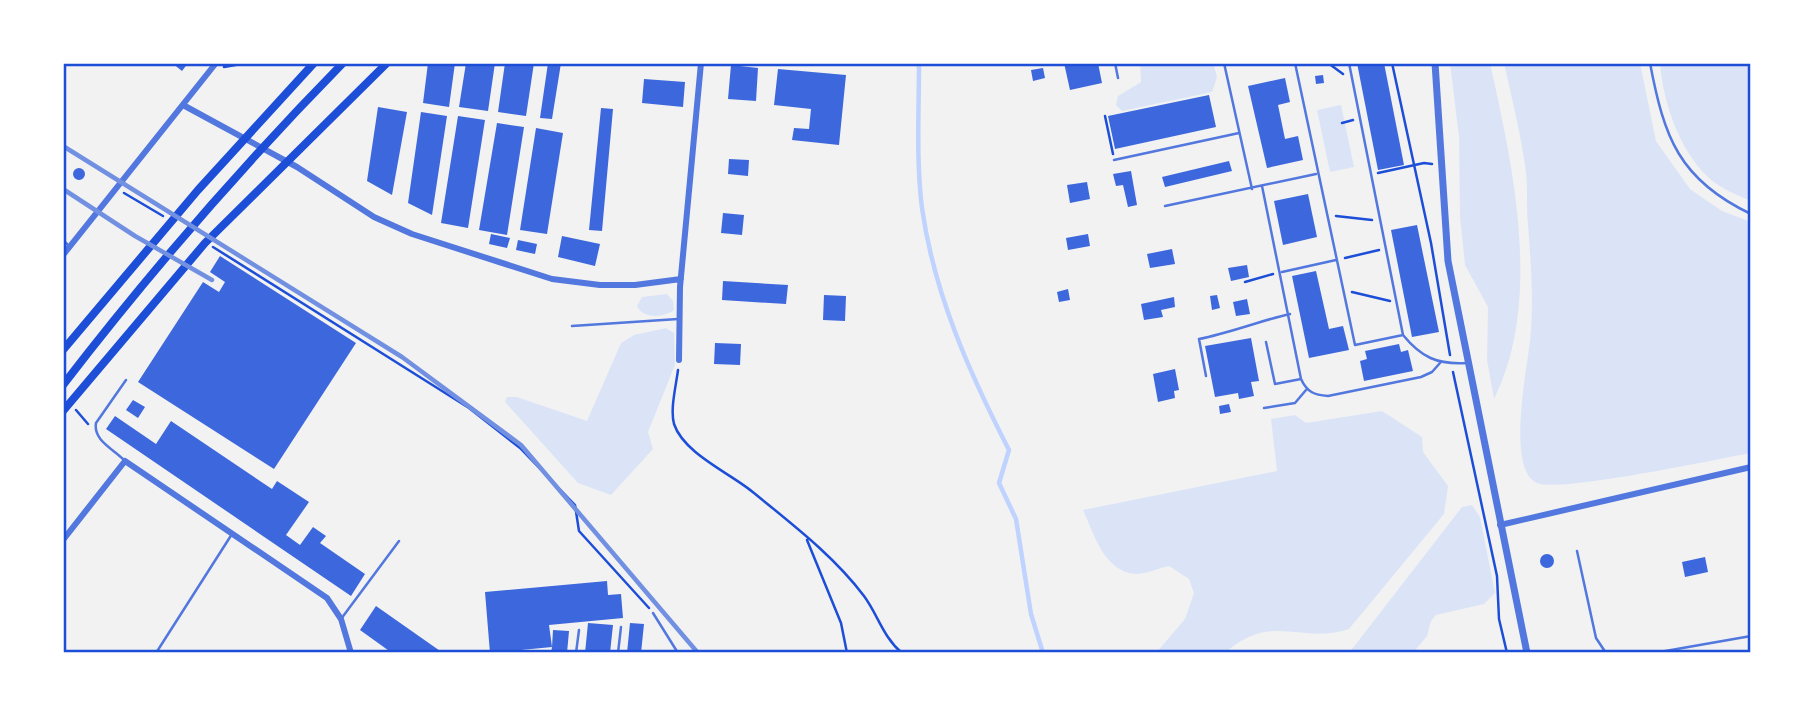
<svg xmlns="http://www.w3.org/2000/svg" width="1814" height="716" font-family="'Alegreya Sans',sans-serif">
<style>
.green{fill:#dbe4f7}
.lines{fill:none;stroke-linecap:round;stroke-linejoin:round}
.stream{stroke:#bfd3fe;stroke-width:4.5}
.building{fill:#3d67dc}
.path{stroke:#1d4ed8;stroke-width:2.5}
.service{stroke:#5277de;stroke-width:2.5}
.minor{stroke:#5277de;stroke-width:6}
.tertiary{stroke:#5277de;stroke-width:7}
.secondary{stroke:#1d4ed8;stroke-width:8}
.rail{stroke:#7290e2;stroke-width:4.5}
.neatline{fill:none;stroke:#1d4ed8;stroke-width:2.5}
</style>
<rect width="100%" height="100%" fill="#f2f2f2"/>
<!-- green -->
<path class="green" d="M1140 63H1213L1217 77 1212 92 1122 111 1116 105 1118 96 1141 82Z
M1450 63H1490C1513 166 1543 301 1494 399L1487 360 1488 307 1465 265 1460 217 1459 137Z
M1504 63H1640L1656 141 1690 189 1722 211 1751 222V453C1717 459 1559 493 1537 483 1506 470 1527 368 1530 341 1534 302 1531 264 1528 225 1526 207 1528 189 1526 172 1521 135 1512 99 1504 63Z
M1660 63H1751V201C1737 195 1719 188 1708 177 1679 150 1663 102 1660 63Z
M1341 105 1354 167 1330 172 1317 110Z
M667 294 673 301 674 310C663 318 643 319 637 306L642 297Z
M666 328 674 333 675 365 648 432 653 449 611 495 578 483 505 402 507 397H517L587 421 621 343 634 335Z
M1382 411 1422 437 1423 452 1448 486 1444 514 1349 629C1300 645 1271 611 1225 653H1156L1185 619 1194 593 1189 579 1169 566C1159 568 1146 574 1136 574 1104 572 1094 534 1083 510L1277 471 1271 419 1295 415 1306 423Z
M1472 505 1480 517 1495 593 1484 604 1436 615 1431 621 1427 636 1413 653H1349L1462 507Z"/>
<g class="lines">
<!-- stream -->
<path class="stream" d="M919 63C919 110 916 161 922 208 934 294 970 374 1009 450L999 483 1016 519 1031 614 1043 653"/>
</g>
<!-- building -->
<path class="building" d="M172 63H188L182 71Z
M428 63H455L449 107 423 103Z
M466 63H495L488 111 459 107Z
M505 63H534L526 116 498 112Z
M548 63H561L552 119 540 118Z
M1064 63H1098L1102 83 1070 90Z
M1357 63H1384L1404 165 1378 170Z
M731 65 758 68 756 101 728 99Z
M1043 68 1045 78 1033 81 1031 70Z
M778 69 846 75 839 145 792 140 794 128 809 129 811 109 774 105Z
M1323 75 1324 83 1316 84 1315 76Z
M1285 78 1290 102 1278 105 1285 139 1298 136 1303 160 1267 168 1248 86Z
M644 79 685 82 683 107 642 103Z
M1209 95 1216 127 1115 149 1108 116Z
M378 107 407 112 392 195 367 181Z
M601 108 613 109 602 231 589 230Z
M421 112 447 116 432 215 408 203Z
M458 116 485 120 468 228 441 223Z
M497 123 524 127 507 235 479 230Z
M536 128 563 133 547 234 520 230Z
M729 159 749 160 748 176 728 174Z
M1229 161 1232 171 1165 187 1162 177Z
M73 174a6 6 0 1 1 12 0a6 6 0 1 1-12 0Z
M1131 171 1137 205 1128 207 1123 185 1116 186 1113 174Z
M1087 182 1090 199 1070 203 1067 185Z
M1308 194 1317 237 1283 245 1274 201Z
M723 213 744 215 742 235 721 233Z
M1417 225 1439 332 1412 337 1391 230Z
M491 234 510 238 507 248 489 244Z
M1088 234 1090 246 1068 250 1066 238Z
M562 236 600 244 595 266 558 257Z
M518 240 537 244 535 254 516 250Z
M1172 249 1175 264 1150 268 1147 254Z
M220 256 356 343 274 469 138 382 203 282 219 292 225 282 210 272Z
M1247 265 1249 277 1231 281 1228 268Z
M1316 271 1329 329 1343 326 1349 350 1309 358 1292 276Z
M723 281 788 285 786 304 722 300Z
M1068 289 1070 300 1059 302 1057 292Z
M824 295 846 296 845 321 823 320Z
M1217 295 1220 308 1212 310 1210 296Z
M1174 297 1175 307 1161 310 1163 317 1144 320 1141 304Z
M1247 299 1250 314 1236 316 1233 302Z
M1251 338 1259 381 1251 382 1254 396 1239 399 1238 393 1215 397 1205 346Z
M715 343 741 344 740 365 714 364Z
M1399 344 1401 352 1408 350 1413 371 1364 381 1360 361 1367 359 1365 351Z
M1175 369 1179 390 1174 391 1175 398 1158 402 1153 374Z
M133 400 145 407 138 418 126 410Z
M1229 404 1231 412 1220 414 1219 406Z
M115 416 156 444 171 421 272 489 277 481 309 502 286 535 300 545 313 527 326 536 320 543 365 574 351 596 106 429Z
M1540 561a7 7 0 1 1 14 0a7 7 0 1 1-14 0Z
M1705 557 1708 572 1685 577 1682 562Z
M607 581 608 595 621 594 623 618 549 625 552 647 553 630 569 631 567 653H551L552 647 490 653 485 592Z
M376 606 443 653H392L360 630Z
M588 623 613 625 610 653H585Z
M630 623 644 624 641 653H627Z"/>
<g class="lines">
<!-- path -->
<path class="path" d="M1328 63 1343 74
M1392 63 1431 243 1450 355
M224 67 247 63
M1105 116 1113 154
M1342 123 1353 120
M1378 173 1424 163 1432 164
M124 193 163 216
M1336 216 1372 220
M213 247 469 408 520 448 575 505 579 531 649 608
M1345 258 1379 250
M1245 282 1273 274
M1352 292 1390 301
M678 370C676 386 670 409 674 424 684 454 732 474 754 493 793 525 834 556 864 596 878 615 883 637 902 653
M1453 372 1497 576 1499 619 1507 653
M76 410 88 424
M807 540 841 623 847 653"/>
<!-- service -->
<path class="service" d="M1115 63 1118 78
M1224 63 1252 189
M1295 63 1355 345 1403 335
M1349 63 1403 335C1421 357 1437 365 1467 363
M1650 63C1664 137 1679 180 1751 214
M1114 160 1239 133
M1262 186 1301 379C1307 392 1314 395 1328 396L1421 377 1432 372 1440 363
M1165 206 1316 174
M63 240 70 247
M1282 272 1336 260
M572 326 678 319
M1266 342 1275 384 1301 379
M1206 376 1199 339C1230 333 1259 321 1290 314
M1264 408 1295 403 1306 390
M125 461C114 449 93 441 96 423L126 380
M1577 551 1596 638 1606 653
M653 613 678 653
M341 619 399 541
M156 653 232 534
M576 653 579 630
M618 653 621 627
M1654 653 1751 636"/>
<!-- minor -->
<path class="minor" d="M183 105 297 167 374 217 412 234 552 279 600 285H635L681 279
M63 255 216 63
M679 360 680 287 701 63
M1500 525 1751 467
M63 540 125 461 327 598 341 619 351 653"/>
<!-- tertiary -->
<path class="tertiary" d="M1435 63 1448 261 1527 653"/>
<!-- secondary -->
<path class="secondary" d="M63 350 198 190 314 63
M63 385C150 272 243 165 343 63
M63 411 205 243 387 63"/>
<!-- rail -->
<path class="rail" d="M63 146 402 357 521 445 698 653
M63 189 135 236 212 280"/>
</g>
<!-- border -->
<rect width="1814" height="716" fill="none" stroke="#ffffff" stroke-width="130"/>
<rect x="65" y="65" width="1684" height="586" class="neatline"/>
</svg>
